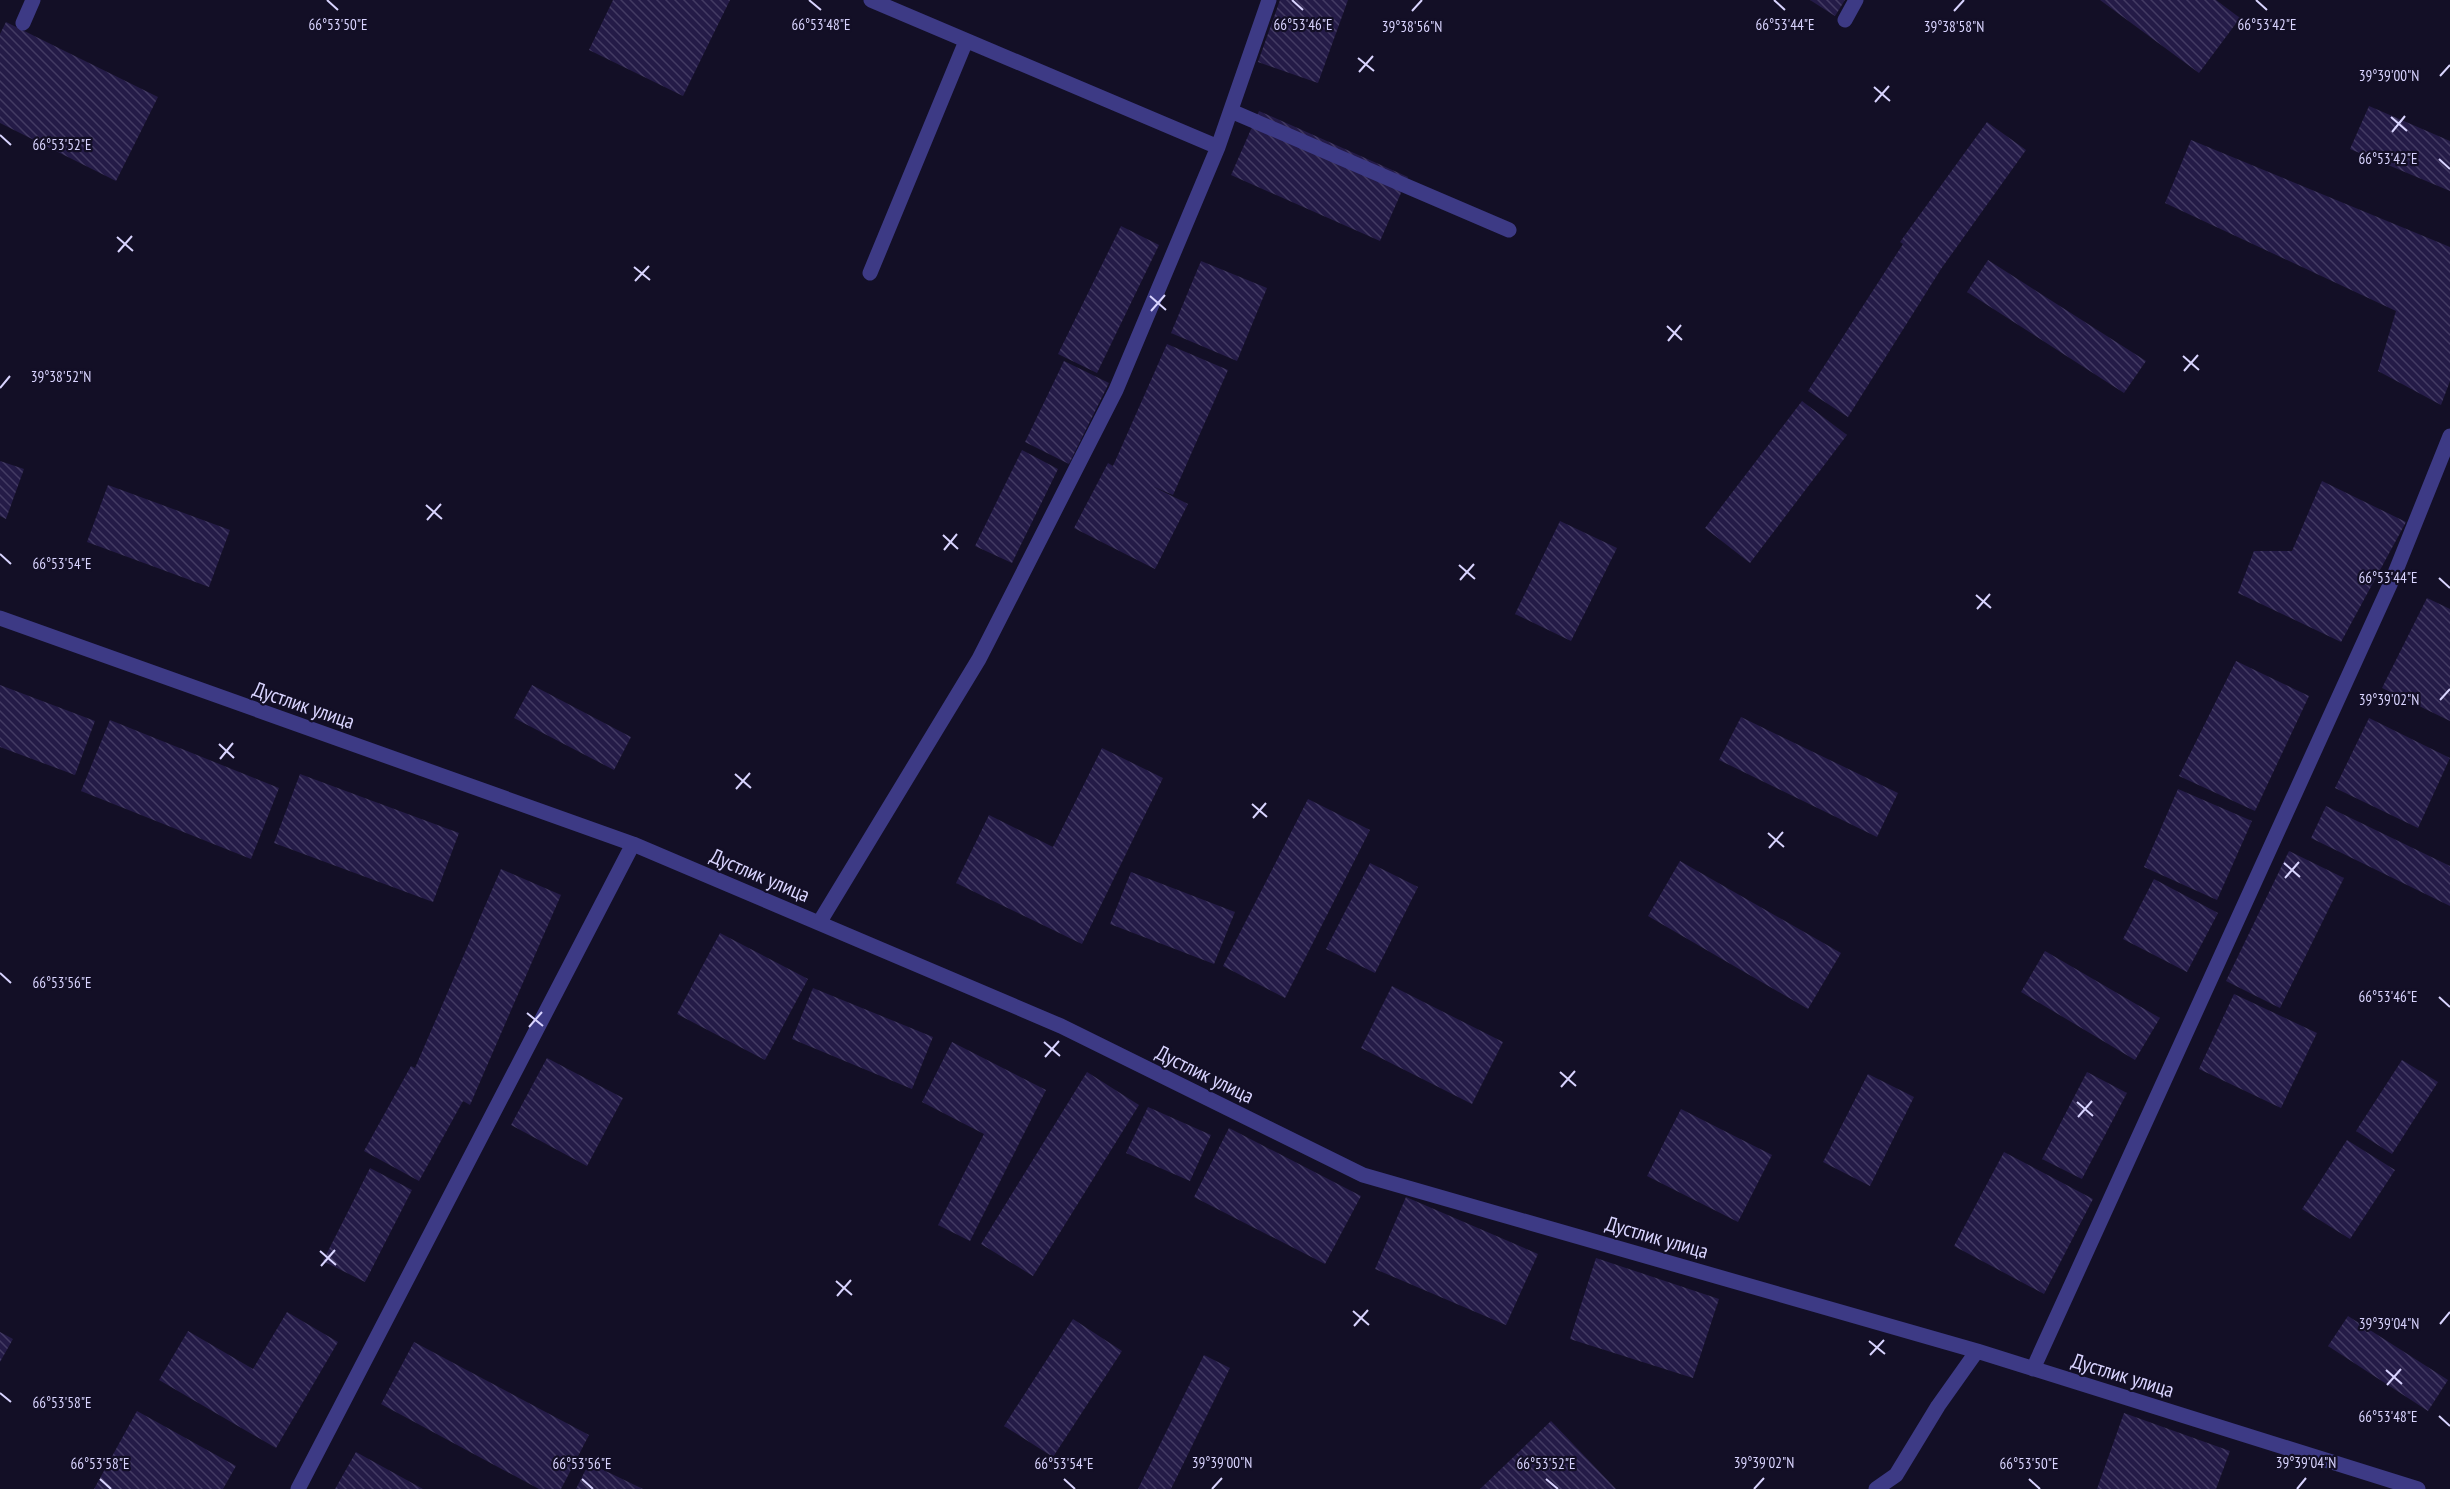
<svg xmlns="http://www.w3.org/2000/svg" width="2450" height="1489" font-family="'PT Sans Narrow',sans-serif">
<style>
.building{fill:url(#building-back-hatch)}
.lines{fill:none;stroke-linecap:round;stroke-linejoin:round}
.street{stroke:#3d3a85;stroke-width:15}
.ticks{fill:none;stroke:#d9d4ff;stroke-width:2}
.labels{text-anchor:middle;dominant-baseline:central;stroke-width:4.5;stroke-linejoin:round;paint-order:stroke}
.street-label{font-size:21px;fill:#d9d4ff;stroke:#130f26}
.ticks-label{font-size:15px;text-anchor:middle;fill:#d9d4ff;stroke:#130f26;stroke-width:4.5;stroke-linejoin:round;paint-order:stroke}
</style>
<defs>
<pattern id="building-back-hatch" width="6" height="6" patternUnits="userSpaceOnUse" patternTransform="scale(1.5)"><rect width="6" height="6" fill="#241b47"/><path d="M-1 5l2 2M0 0l6 6M5-1l2 2" fill="none" stroke="#433b63"/></pattern>
</defs>
<rect width="100%" height="100%" fill="#130f26"/>
<!-- building -->
<path class="building" d="M613 0H730L683 96 589 50Z
M1280 0H1348L1318 83 1258 62Z
M1810 0H1845L1835 16Z
M2100 0H2216L2240 18 2199 73Z
M6 22 158 97 116 181 0 123V34Z
M2369 106 2450 141V191L2350 149Z
M1259 111 1408 177 1380 241 1231 175Z
M1987 122 2026 150 1941 269 1848 417 1808 391 1903 244 1900 242Z
M2191 140 2450 247V381L2441 405 2378 371 2396 311 2165 203Z
M1121 226 1159 245 1097 373 1058 354Z
M1988 260 2146 361 2124 393 1967 292Z
M1201 261 1267 288 1237 361 1171 333Z
M1167 344 1228 370 1173 495 1152 486 1188 504 1155 569 1074 528 1108 463 1113 466Z
M1064 361 1109 383 1069 464 1025 442Z
M1802 401 1847 435 1750 563 1705 528Z
M1022 450 1058 469 1012 563 975 546Z
M0 461 24 469 6 519 0 516Z
M2322 481 2406 522 2341 642 2238 593 2254 551H2292Z
M108 485 230 530 209 587 87 542Z
M1560 521 1617 548 1571 641 1515 614Z
M2427 598 2450 609V721L2382 688Z
M2236 661 2309 696 2255 811 2179 776Z
M0 685 95 721 75 775 0 747Z
M532 685 631 737 614 770 514 718Z
M1741 717 1898 793 1877 837 1719 760Z
M2369 718 2450 758 2418 828 2335 788Z
M110 720 279 788 251 859 81 791Z
M1102 748 1163 778 1082 944 956 883 989 815 1053 847Z
M300 774 459 833 433 902 274 843Z
M2178 789 2252 821 2217 900 2144 867Z
M1308 799 1370 830 1285 998 1223 966Z
M2326 806 2450 866V906L2311 838Z
M2289 851 2344 878 2280 1008 2226 981Z
M1680 861 1841 953 1808 1009 1648 916Z
M1370 863 1418 887 1375 973 1326 949Z
M501 869 561 895 470 1105 463 1101 419 1181 364 1151 411 1066 415 1068Z
M1131 872 1235 912 1214 964 1110 924Z
M2154 879 2218 913 2187 972 2123 939Z
M720 933 808 979 765 1060 677 1014Z
M2045 951 2160 1018 2135 1060 2021 992Z
M1392 986 1503 1042 1472 1104 1361 1048Z
M813 988 933 1037 912 1089 792 1039Z
M2234 994 2317 1033 2281 1108 2199 1069Z
M952 1042 1046 1090 970 1241 938 1225 984 1134 922 1102Z
M547 1058 623 1098 587 1166 511 1125Z
M2402 1060 2438 1082 2392 1154 2356 1131Z
M1087 1072 1139 1105 1033 1276 981 1244Z
M2087 1072 2127 1093 2082 1179 2042 1159Z
M1868 1074 1914 1097 1870 1186 1823 1162Z
M1148 1107 1211 1135 1190 1181 1126 1153Z
M1681 1109 1772 1155 1738 1222 1647 1176Z
M1229 1128 1361 1196 1325 1264 1194 1197Z
M2347 1140 2395 1170 2350 1239 2302 1209Z
M2004 1152 2093 1199 2044 1294 1954 1246Z
M370 1168 412 1190 365 1282 323 1261Z
M1406 1197 1538 1254 1506 1325 1375 1269Z
M1596 1258 1719 1299 1693 1378 1570 1339Z
M287 1312 338 1342 276 1448 159 1380 188 1331 253 1369Z
M2348 1316 2448 1380 2428 1411 2328 1346Z
M1073 1319 1122 1351 1053 1457 1004 1426Z
M0 1332 13 1339 0 1362Z
M414 1342 589 1435 561 1489H539L381 1404Z
M1204 1355 1230 1368 1171 1489H1138Z
M137 1411 236 1466 223 1489H94Z
M2124 1413 2230 1451 2216 1489H2097Z
M1551 1421 1616 1489H1480Z
M356 1452 423 1489H335Z
M589 1463 643 1489H576Z"/>
<g class="lines">
<!-- street -->
<path class="street" d="M871 0 1218 147
M1845 20 1856 0
M23 23 33 0
M1231 111 1509 230
M870 273 966 41
M0 618 633 844 1061 1026 1363 1175 1977 1351 2418 1489
M819 923 979 659 1116 390 1218 147 1269 0
M2033 1369 2393 578 2450 436
M298 1489 633 844
M1876 1489 1896 1475 1938 1406 1977 1351"/>
</g>
<!-- ticks -->
<path class="ticks" d="M327 0 338 10M809 0 821 10M1292 0 1303 10M1774 0 1785 10M2256 0 2267 10M1412 11 1422 0M1954 11 1964 0M1358 58 1374 71M1359 72 1373 56M2440 76 2450 65M1874 87 1890 101M1875 102 1889 86M2391 117 2407 131M2392 132 2405 116M0 135 11 145M2439 159 2450 169M117 237 133 251M118 252 132 236M634 267 650 280M635 281 649 266M1150 296 1166 310M1151 311 1165 295M1667 326 1682 340M1668 341 1681 325M2183 356 2199 370M2184 371 2198 355M0 388 10 376M426 505 442 519M427 520 441 504M943 535 958 549M944 550 957 534M0 554 11 564M1459 565 1475 579M2439 578 2450 588M1460 580 1474 564M1976 595 1991 608M1977 609 1990 594M2440 700 2450 689M219 744 234 758M220 759 233 743M735 774 751 788M736 789 750 773M1252 804 1267 817M1253 818 1266 803M1768 833 1784 847M1769 848 1783 832M2284 863 2300 877M2285 878 2299 862M0 973 11 983M2439 997 2450 1007M527 1013 543 1026M529 1027 542 1012M1044 1042 1060 1056M1045 1057 1059 1041M1560 1072 1576 1086M1561 1087 1575 1071M2077 1102 2093 1116M2078 1117 2092 1101M320 1251 336 1265M321 1266 335 1250M836 1281 852 1295M837 1296 851 1280M1353 1311 1369 1325M2440 1324 2450 1312M1354 1326 1368 1310M1869 1341 1885 1354M1870 1355 1884 1340M2386 1370 2402 1384M2387 1385 2401 1369M0 1393 11 1402M2439 1416 2450 1426M100 1479 111 1489M582 1479 593 1489M1064 1479 1075 1489M1546 1479 1558 1489M2029 1479 2040 1489M1212 1489 1222 1478M1754 1489 1764 1478M2297 1489 2306 1478"/>
<g class="labels">
<!-- street labels -->
<g class="street-label">
<text transform="translate(304 705) rotate(19)">Дустлик улица</text>
<text transform="translate(760 875) rotate(23)">Дустлик улица</text>
<text transform="translate(1205 1074) rotate(26)">Дустлик улица</text>
<text transform="translate(1657 1237) rotate(16)">Дустлик улица</text>
<text transform="translate(2123 1375) rotate(17)">Дустлик улица</text>
</g>
</g>
<g class="ticks-label">
<text x="1785" y="30">66°53'44"E</text>
<text x="338" y="30">66°53'50"E</text>
<text x="821" y="30">66°53'48"E</text>
<text x="1303" y="30">66°53'46"E</text>
<text x="2267" y="30">66°53'42"E</text>
<text x="1412" y="32">39°38'56"N</text>
<text x="1954" y="32">39°38'58"N</text>
<text x="2389" y="81">39°39'00"N</text>
<text x="62" y="150">66°53'52"E</text>
<text x="2388" y="164">66°53'42"E</text>
<text x="61" y="382">39°38'52"N</text>
<text x="62" y="569">66°53'54"E</text>
<text x="2388" y="583">66°53'44"E</text>
<text x="2389" y="705">39°39'02"N</text>
<text x="62" y="988">66°53'56"E</text>
<text x="2388" y="1002">66°53'46"E</text>
<text x="2389" y="1329">39°39'04"N</text>
<text x="62" y="1408">66°53'58"E</text>
<text x="2388" y="1422">66°53'48"E</text>
<text x="1222" y="1468">39°39'00"N</text>
<text x="1764" y="1468">39°39'02"N</text>
<text x="2306" y="1468">39°39'04"N</text>
<text x="100" y="1469">66°53'58"E</text>
<text x="582" y="1469">66°53'56"E</text>
<text x="1064" y="1469">66°53'54"E</text>
<text x="1546" y="1469">66°53'52"E</text>
<text x="2029" y="1469">66°53'50"E</text>
</g>
</svg>
